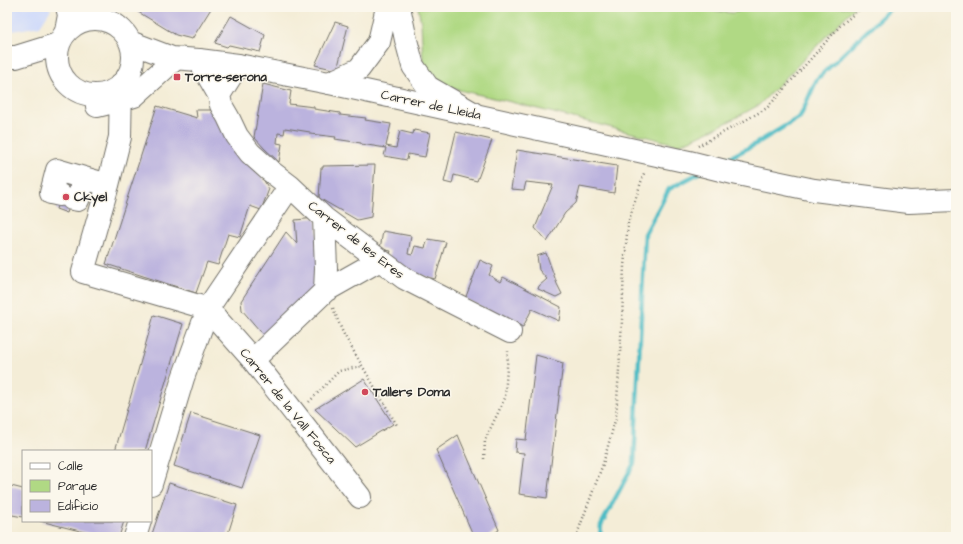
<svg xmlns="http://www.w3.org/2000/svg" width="963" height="544" font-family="'Architects Daughter',sans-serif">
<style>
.built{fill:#cfdafa}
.green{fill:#b0d984;stroke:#6e8258}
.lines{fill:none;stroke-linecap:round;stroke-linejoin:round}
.stream{stroke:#4ebcc5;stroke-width:4.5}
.building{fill:#bbb3de}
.minor-casing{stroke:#716f67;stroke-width:24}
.major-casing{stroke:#716f67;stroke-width:24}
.path{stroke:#716f67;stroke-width:2.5;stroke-dasharray:1 3;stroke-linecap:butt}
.minor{stroke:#fff;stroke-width:22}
.major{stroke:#fff;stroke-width:22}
.poi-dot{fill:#d1495b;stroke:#fbf7ec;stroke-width:1.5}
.labels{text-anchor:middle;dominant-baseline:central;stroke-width:3;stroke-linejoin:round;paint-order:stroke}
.poi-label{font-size:13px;font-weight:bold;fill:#2b2b2b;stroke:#fbf7ec;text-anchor:start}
.street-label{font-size:13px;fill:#2b2b2b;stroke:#fbf7ec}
</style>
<rect width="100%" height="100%" fill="#fbf7ec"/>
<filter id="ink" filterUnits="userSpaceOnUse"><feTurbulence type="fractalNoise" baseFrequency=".025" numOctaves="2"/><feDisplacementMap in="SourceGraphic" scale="8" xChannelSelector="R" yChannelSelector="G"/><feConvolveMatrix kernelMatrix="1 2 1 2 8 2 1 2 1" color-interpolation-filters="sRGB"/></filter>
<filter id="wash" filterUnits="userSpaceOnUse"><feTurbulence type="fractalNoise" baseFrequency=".012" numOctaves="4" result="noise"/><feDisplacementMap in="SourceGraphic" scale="16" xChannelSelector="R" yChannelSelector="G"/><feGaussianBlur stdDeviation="0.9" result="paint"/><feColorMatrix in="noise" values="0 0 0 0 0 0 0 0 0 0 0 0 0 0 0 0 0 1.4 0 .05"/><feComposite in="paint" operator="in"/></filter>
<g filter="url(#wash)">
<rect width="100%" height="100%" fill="#f4edd7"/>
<!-- built -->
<path class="built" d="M7 7H49L51 9 40 26 7 32Z"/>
<!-- green -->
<path class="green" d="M418 7H691L707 10 733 13 753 7H855L759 105 728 122 679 145 507 101 446 87 441 85 426 69 423 62 421 23Z"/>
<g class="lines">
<!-- stream -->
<path class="stream" d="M721 162 752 146 800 117 817 79 892 7
M600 537 601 525 634 463 645 234 669 189 701 172"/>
</g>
<g id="blocks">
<!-- building -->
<path class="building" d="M130 7H212L192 39 176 35Z
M231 16 265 35 260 52 229 45 227 47 215 43Z
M335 22 348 26 337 70 315 65Z
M263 84 291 91 289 104 314 107V109L340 113V115L366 118 365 120 391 124 386 146 396 148 400 131 413 134 414 130 430 133 425 157 408 154 407 160 384 156 386 148 361 144V143L335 139 336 137 310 134V132L285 128 284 134 278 133 277 143 282 144 279 162 265 149 254 137Z
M157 106 197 118 196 110H213L260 174 269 189 261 210 250 206 240 237 228 234 218 265 207 262 196 293 106 264Z
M456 132 492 140 477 181 454 175 452 184 444 182Z
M517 150 617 166 614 193 580 187 576 203 565 213 547 242 535 228 553 185 526 182 524 190 511 189Z
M375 165 371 217 357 220 319 198 321 168H323V166Z
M64 184 76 187 67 213 56 209Z
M316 218 322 286 265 337 242 310 241 301 286 232 297 244 295 220Z
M383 231 411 236 408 254 412 255 415 246 425 248 428 239 446 242 435 279 419 275 388 260 391 251 380 249Z
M546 253 557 284 562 294 556 297 538 289 539 286 547 279 539 270 537 256Z
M480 260 493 266 489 275 500 282 503 277 561 307 559 321 532 309 523 327 465 299Z
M154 315 183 324 145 451H115Z
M536 355 563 363 547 498 519 494 524 453 515 452 516 439 526 440Z
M364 379 393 424 355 447 315 409Z
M191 413 260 435 242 488 174 466Z
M458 435 499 530 488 537H474L436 450Z
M169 483 237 505 227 537H151Z
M7 485 23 489V517L7 514Z
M40 521H124L119 537H104Z"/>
</g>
</g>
<g filter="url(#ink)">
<use href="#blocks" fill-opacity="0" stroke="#716f67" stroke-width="1"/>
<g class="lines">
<!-- minor casing -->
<g class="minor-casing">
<path id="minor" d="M95 7 104 19
M399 7 406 40 413 66 428 87 473 113
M66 31 69 15 67 7
M199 60 219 95 221 105 228 117 237 136 250 153 269 170 290 186 324 218 404 278 510 332
M329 83 359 69 379 42 387 7
M121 84 120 137 108 185 83 272 199 306
M219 95 238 65
M97 106 121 100 134 96 175 59
M60 195 51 193 57 170 108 185
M72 199 78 200 84 178
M325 291 380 260
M212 302 290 186
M215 317 253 360 360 497
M253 360 325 291 326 268 324 218
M151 484 183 378 204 320
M135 537 140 521"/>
</g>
<!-- major casing -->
<g class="major-casing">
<path id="major" d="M57 57a38 38 0 1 1 76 0a38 38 0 1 1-76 0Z
M130 42 172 58 199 60 238 65 329 83 689 162 733 173 814 190 909 202 956 200
M7 57H16L58 44"/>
</g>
<!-- path -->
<path class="path" d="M698 146 737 125 767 108 840 26 862 7
M333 308 343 333 398 427
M309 402 339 371 362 366
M484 459 485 440 505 398 508 351
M576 537 603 464 616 417 622 321 624 266 628 223 643 176 645 171"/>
<!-- minor -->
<use href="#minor" class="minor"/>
<!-- major -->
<use href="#major" class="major"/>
</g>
</g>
<!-- markers -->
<g class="poi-dot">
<rect x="173" y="73" width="8" height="8" rx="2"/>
<circle cx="66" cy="197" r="4"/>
<circle cx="365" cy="392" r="4"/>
</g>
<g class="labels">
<!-- poi labels -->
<g class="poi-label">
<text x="185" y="77">Torre-serona</text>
<text x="74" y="197">Ckyel</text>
<text x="373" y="392">Tallers Doma</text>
</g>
<!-- street labels -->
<g class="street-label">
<text transform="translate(431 105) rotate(12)">Carrer de Lleida</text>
<text transform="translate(356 240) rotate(38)">Carrer de les Eres</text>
<text transform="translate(288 406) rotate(51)">Carrer de la Vall Fosca</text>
</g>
</g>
<!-- margin -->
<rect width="963" height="544" fill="none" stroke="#fbf7ec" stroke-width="24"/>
<!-- legend -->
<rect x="22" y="450" width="130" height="72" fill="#fbf7ec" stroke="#a8a59f"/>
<rect x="30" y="463" width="20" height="6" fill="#ffffff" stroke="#a8a59f"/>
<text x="58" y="470" font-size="12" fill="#2b2b2b">Calle</text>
<rect x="30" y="480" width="20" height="12" fill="#b0d984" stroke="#a8a59f"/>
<text x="58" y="490" font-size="12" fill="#2b2b2b">Parque</text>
<rect x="30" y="500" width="20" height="12" fill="#bbb3de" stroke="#a8a59f"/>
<text x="58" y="510" font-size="12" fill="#2b2b2b">Edificio</text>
</svg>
